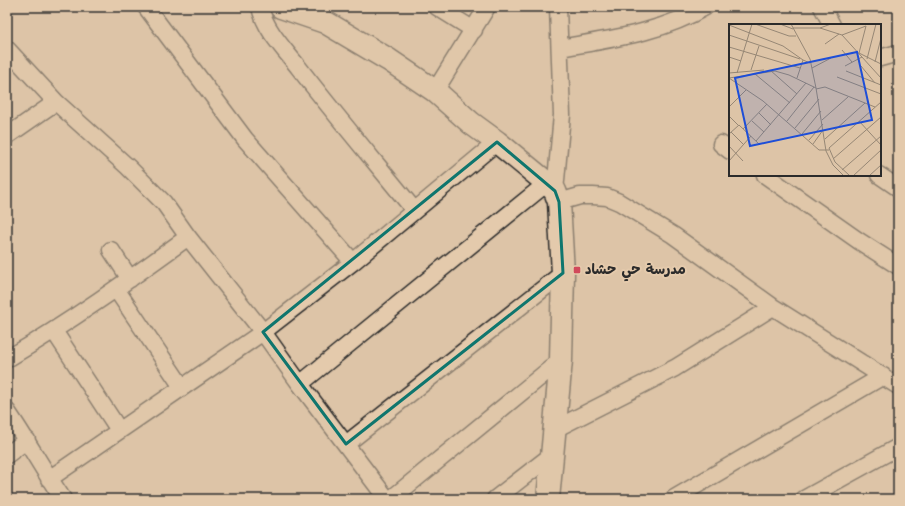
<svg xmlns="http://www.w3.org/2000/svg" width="905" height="506" font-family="Kalam,'Playpen Sans Arabic',sans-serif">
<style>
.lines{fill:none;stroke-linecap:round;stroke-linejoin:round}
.street-casing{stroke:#2b2b2b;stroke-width:19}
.secondary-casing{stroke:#2b2b2b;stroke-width:25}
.street{stroke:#e4caac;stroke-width:16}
.secondary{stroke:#e4caac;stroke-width:22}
.marked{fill:none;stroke:#0f766e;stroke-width:3;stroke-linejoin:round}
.poi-dot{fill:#d1495b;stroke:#e4caac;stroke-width:1.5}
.labels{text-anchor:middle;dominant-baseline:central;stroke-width:4;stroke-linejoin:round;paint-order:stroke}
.poi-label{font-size:14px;font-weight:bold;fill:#2b2b2b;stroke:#e4caac;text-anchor:start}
.inset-road{fill:none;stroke:#968775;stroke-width:1}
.view{fill:#1d4ed8;fill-opacity:0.15;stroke:#1d4ed8;stroke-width:2}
.inset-edge{fill:none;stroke:#2b2b2b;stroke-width:2}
</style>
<rect width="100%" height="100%" fill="#ddc4a7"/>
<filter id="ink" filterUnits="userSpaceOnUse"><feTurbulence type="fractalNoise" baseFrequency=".025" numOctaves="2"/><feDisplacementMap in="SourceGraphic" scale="8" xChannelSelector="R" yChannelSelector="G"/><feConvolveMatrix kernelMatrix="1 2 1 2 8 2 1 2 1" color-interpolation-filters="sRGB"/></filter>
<g filter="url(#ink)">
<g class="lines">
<!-- street casing -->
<g class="street-casing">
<path id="street" d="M146 7 245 139 353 262
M260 7C265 30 285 50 299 68 336 116 376 163 414 210
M437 7 474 30
M822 7 832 25
M560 48C610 39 661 33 705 7
M7 49 56 102 128 167 164 203 188 237 263 332 300 384 387 499
M880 58 898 53
M435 91 487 7
M7 136 56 102
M721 144 730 151
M765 175 859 241 898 266
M879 175 898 188
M555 191 562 115 558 7
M559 202 580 196H593L607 197 619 202 673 235 773 307 898 386
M111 250 130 279
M116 289 182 387
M54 331 119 430
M7 359C70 322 129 280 188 237
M300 384 547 183
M7 411C27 440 43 470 63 499
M555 429 675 368 773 307
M346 444 563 273
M7 455 27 440
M49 479 263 332 353 262 497 142
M391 499 561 360
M495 499 553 454
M673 499 883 376
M804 499 898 447"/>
</g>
<!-- secondary casing -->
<g class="secondary-casing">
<path id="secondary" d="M281 7 325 22 389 60 435 91 471 123 497 142 547 183 555 191 559 202 563 273 561 360 548 499"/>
</g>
<!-- street -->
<use href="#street" class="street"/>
<!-- secondary -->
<use href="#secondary" class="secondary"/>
</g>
</g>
<!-- marked area -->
<path d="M0 0H905V506H0ZM497 142 555 191 559 202 563 273 346 444 263 332Z" fill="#ddc4a7" fill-opacity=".55" fill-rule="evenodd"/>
<path class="marked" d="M497 142 555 191 559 202 563 273 346 444 263 332Z"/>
<!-- markers -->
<rect class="poi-dot" x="573" y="266" width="8" height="8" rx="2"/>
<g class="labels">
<!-- poi labels -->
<g class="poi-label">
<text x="585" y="270">مدرسة حي حشاد</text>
</g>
</g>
<!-- overview -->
<g transform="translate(729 24)">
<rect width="152" height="152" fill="#ddc4a7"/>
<path class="inset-road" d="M26 0 60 12H67M51 0 64 5M62 0 81 35 87 64M102 0 91 4 113 11 137 2 130 29 152 40M0 1 54 22 74 36M64 4H91M0 11 71 35M113 11 152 54M96 20 110 10M0 23 71 44M113 26 123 38M0 33 12 37M138 35 147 0M146 38 152 14M116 42 133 33M132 42 146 59M83 44 102 34M22 46 30 22M41 46 68 70M117 47 152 61M0 49 35 46M8 49 23 0M26 50 61 79M108 53 152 70M0 54 46 47 60 51 87 64 97 127 104 141 115 152M0 54 34 77 90 126H100M68 54 74 36 81 39M87 65 96 63 146 83M0 83 17 66M30 89 42 101M0 92 9 101M93 96 119 73M23 97 35 108M58 97 85 63M130 97 152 121M66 104 90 75M14 105 38 80M2 108 15 121M0 110 10 101 30 120M73 110 92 87M96 115 136 79M80 116 94 100M27 117 77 59M84 120 94 106M0 122 14 137M104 135 152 93M0 137 22 112M113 146 152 112M121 152 106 138 100 124 152 78M124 152 152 126M140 152 152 141"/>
<path class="view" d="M128 28 143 96 21 122 6 54Z"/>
<rect width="152" height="152" class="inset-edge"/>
</g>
<!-- margin -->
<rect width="905" height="506" fill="none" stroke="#e4caac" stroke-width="24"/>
<rect x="12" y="12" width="881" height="482" fill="none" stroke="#2b2b2b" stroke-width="1.5" filter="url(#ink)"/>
</svg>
